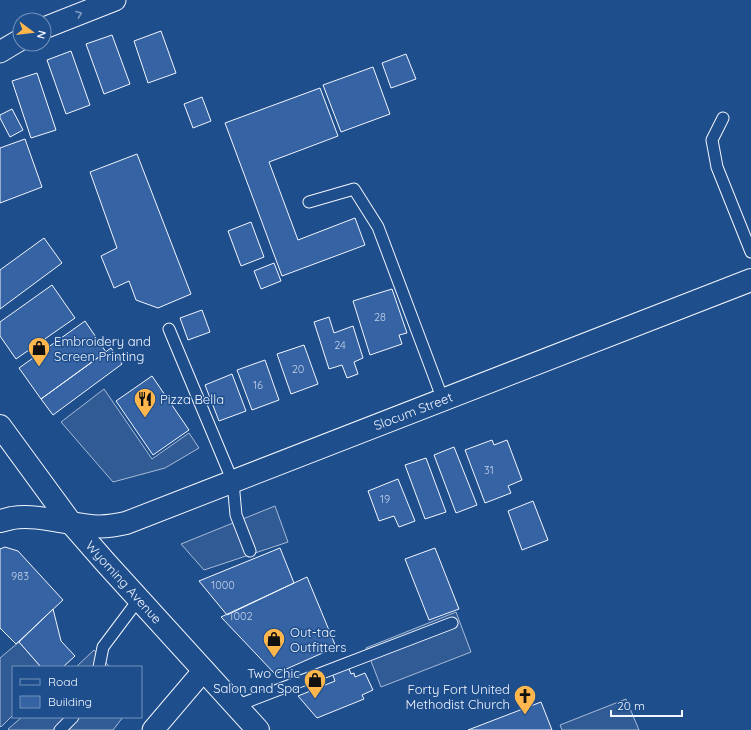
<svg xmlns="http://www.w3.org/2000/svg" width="751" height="730" font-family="Quicksand,sans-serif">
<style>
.parking{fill:#305b95;stroke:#a8bbd7}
.building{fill:#3563a3;stroke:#f2f6ff}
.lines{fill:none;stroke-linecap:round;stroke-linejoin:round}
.service-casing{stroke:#f2f6ff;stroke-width:13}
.minor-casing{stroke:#f2f6ff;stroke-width:23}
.tertiary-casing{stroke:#f2f6ff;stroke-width:24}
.secondary-casing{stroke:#f2f6ff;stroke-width:24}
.primary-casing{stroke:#f2f6ff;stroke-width:24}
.service{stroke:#1f4e8c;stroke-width:11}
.minor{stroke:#1f4e8c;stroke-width:21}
.tertiary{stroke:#1f4e8c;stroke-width:22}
.secondary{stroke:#1f4e8c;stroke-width:22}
.primary{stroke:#1f4e8c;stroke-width:22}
.oneway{stroke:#7e9ac0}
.labels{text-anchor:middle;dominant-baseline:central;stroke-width:3;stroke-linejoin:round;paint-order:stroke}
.number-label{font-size:11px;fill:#c3d1e8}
.poi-label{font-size:13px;fill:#f2f6ff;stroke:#1f4e8c;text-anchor:start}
.street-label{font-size:13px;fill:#f2f6ff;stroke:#1f4e8c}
</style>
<rect width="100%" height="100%" fill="#1f4e8c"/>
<!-- parking -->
<path class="parking" d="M104 389 152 459 189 433 199 448 165 468 113 482 61 422Z
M275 506 288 542 204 570 181 544Z
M456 612 471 652 381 687 366 648Z
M19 642 41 667H13V715L1 727 0 726V658Z
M94 650 110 667H76Z
M626 699 639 730H562L560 725Z
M22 717H123L113 730H9L8 729Z"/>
<!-- building -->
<path class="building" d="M161 31 176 73 148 83 134 41Z
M112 35 130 84 104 94 86 44Z
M71 51 90 105 66 114 47 60Z
M406 54 416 79 391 88 382 63Z
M373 67 390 114 341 132 323 85Z
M37 73 56 130 31 138 12 81Z
M320 88 338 136 269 162 298 240 355 218 365 245 282 276 225 123Z
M202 97 211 121 193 128 184 104Z
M12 109 23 130 10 137 0 118V115Z
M25 139 42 187 0 203V148Z
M137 154 191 294 158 308 136 300 129 281 114 288 101 256 117 248 90 172Z
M251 222 264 257 241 266 228 231Z
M44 238 62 263 0 309V270Z
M274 263 281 281 261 289 254 271Z
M52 285 75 318 16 359 0 336V322Z
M392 289 407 333 399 335 402 344 370 355 353 301Z
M202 310 210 332 188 340 180 318Z
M329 317 334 333 353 326 363 358 354 362 358 374 347 378 342 365 329 369 314 322Z
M85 321 106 352 41 399 19 368Z
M304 345 318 384 291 394 277 354Z
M111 348 122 364 53 415 41 399Z
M265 360 279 400 252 410 237 370Z
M232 374 246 411 219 421 205 385Z
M152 376 189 430 153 455 116 401Z
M492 440 494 445 507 440 522 480 508 486 511 493 485 503 465 450Z
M454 447 477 505 456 513 434 455Z
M426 458 446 512 425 519 405 465Z
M398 479 415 521 399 527 394 516 379 521 368 491Z
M533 501 548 540 522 550 508 511Z
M5 547 18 551 63 600 16 644 0 628V549Z
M280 548 294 583 227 615 199 581Z
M435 548 459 609 429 620 405 559Z
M307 577 336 647 275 674 221 617Z
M53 609 61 641 75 656 63 667H41L19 642Z
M348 666 351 674 354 673 355 677 365 673 373 690 362 695 364 699 317 718 298 696 335 681 332 673Z
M541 702 552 730H468Z"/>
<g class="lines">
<!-- service casing -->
<g class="service-casing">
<path id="service" d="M723 118 712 140 717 167 751 252
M309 202 354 189 378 227 443 400
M169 329 233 482 236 515 250 551
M99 667 103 647 139 599
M236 706 452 623
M60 730 73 717"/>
</g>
<!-- minor casing -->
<g class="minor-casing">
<path id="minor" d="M44 28 115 0
M0 52 20 40
M153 730 204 670"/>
</g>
<!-- tertiary casing -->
<g class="tertiary-casing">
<path id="tertiary" d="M71 523C92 527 105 528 126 523L751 280"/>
</g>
<!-- secondary casing -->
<g class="secondary-casing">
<path id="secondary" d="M0 521C4 520 8 519 12 518 32 515 52 520 71 523"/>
</g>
<!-- primary casing -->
<g class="primary-casing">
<path id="primary" d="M0 426 71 523 106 563 258 730"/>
</g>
<!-- service -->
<use href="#service" class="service"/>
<!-- minor -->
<use href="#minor" class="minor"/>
<!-- tertiary -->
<use href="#tertiary" class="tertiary"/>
<!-- secondary -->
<use href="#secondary" class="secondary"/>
<!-- primary -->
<use href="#primary" class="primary"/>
</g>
<!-- one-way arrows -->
<defs><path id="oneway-chevron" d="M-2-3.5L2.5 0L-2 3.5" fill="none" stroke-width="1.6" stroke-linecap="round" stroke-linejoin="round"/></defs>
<use class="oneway" href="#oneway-chevron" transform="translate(79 14) rotate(-21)"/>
<!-- icons -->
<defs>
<g id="shop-pin" transform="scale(1.15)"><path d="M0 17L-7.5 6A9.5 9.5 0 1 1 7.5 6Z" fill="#ffb74d" stroke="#1f4e8c"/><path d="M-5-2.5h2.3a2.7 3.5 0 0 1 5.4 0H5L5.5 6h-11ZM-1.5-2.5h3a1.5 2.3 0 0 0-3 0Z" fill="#111"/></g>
<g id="restaurant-pin" transform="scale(1.15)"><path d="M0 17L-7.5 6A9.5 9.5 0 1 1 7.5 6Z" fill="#ffb74d" stroke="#1f4e8c"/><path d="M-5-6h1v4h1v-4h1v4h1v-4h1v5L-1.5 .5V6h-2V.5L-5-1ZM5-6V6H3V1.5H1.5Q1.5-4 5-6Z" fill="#111"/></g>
<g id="church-pin" transform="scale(1.15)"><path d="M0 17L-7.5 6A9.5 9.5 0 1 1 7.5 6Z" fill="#ffb74d" stroke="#1f4e8c"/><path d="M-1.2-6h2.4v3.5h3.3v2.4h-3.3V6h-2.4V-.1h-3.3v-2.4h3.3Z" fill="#111"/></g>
</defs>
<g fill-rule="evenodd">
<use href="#shop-pin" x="39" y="348"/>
<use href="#restaurant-pin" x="145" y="399"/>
<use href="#shop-pin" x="274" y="639"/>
<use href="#shop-pin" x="315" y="680"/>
<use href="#church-pin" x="525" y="696"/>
</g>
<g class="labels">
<!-- number labels -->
<g class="number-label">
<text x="380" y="317">28</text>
<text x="340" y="345">24</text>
<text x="298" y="369">20</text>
<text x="258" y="385">16</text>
<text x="489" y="470">31</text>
<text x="385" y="499">19</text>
<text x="20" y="576">983</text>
<text x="223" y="585">1000</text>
<text x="241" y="616">1002</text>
</g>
<!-- poi labels -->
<g class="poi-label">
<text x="54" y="341">Embroidery and<tspan x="54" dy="15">Screen Printing</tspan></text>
<text x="160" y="399">Pizza Bella</text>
<text x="290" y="632">Out-tac<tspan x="290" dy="15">Outfitters</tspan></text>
<text x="300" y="673" text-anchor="end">Two Chic<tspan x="300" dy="15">Salon and Spa</tspan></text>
<text x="510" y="689" text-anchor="end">Forty Fort United<tspan x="510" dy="15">Methodist Church</tspan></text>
</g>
<!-- street labels -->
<g class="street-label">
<text transform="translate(413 411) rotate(-21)">Slocum Street</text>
<text transform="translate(124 582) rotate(48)">Wyoming Avenue</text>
</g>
</g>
<!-- legend -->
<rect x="12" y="666" width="130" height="52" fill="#1f4e8c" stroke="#7391ba"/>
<rect x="20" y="679" width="20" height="6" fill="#1f4e8c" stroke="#7391ba"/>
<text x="48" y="686" font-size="12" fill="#f2f6ff">Road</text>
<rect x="20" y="696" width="20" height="12" fill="#3563a3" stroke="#7391ba"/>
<text x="48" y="706" font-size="12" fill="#f2f6ff">Building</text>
<!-- north arrow -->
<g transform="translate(32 32) rotate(105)"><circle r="19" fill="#1f4e8c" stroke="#7391ba"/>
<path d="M0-3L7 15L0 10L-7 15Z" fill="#ffb74d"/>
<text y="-6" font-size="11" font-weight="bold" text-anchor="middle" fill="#f2f6ff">N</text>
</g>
<!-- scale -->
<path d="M611 710v6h71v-6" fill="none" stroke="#f2f6ff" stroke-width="2"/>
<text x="617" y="710" font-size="12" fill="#f2f6ff" stroke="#1f4e8c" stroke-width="3" paint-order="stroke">20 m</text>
</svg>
